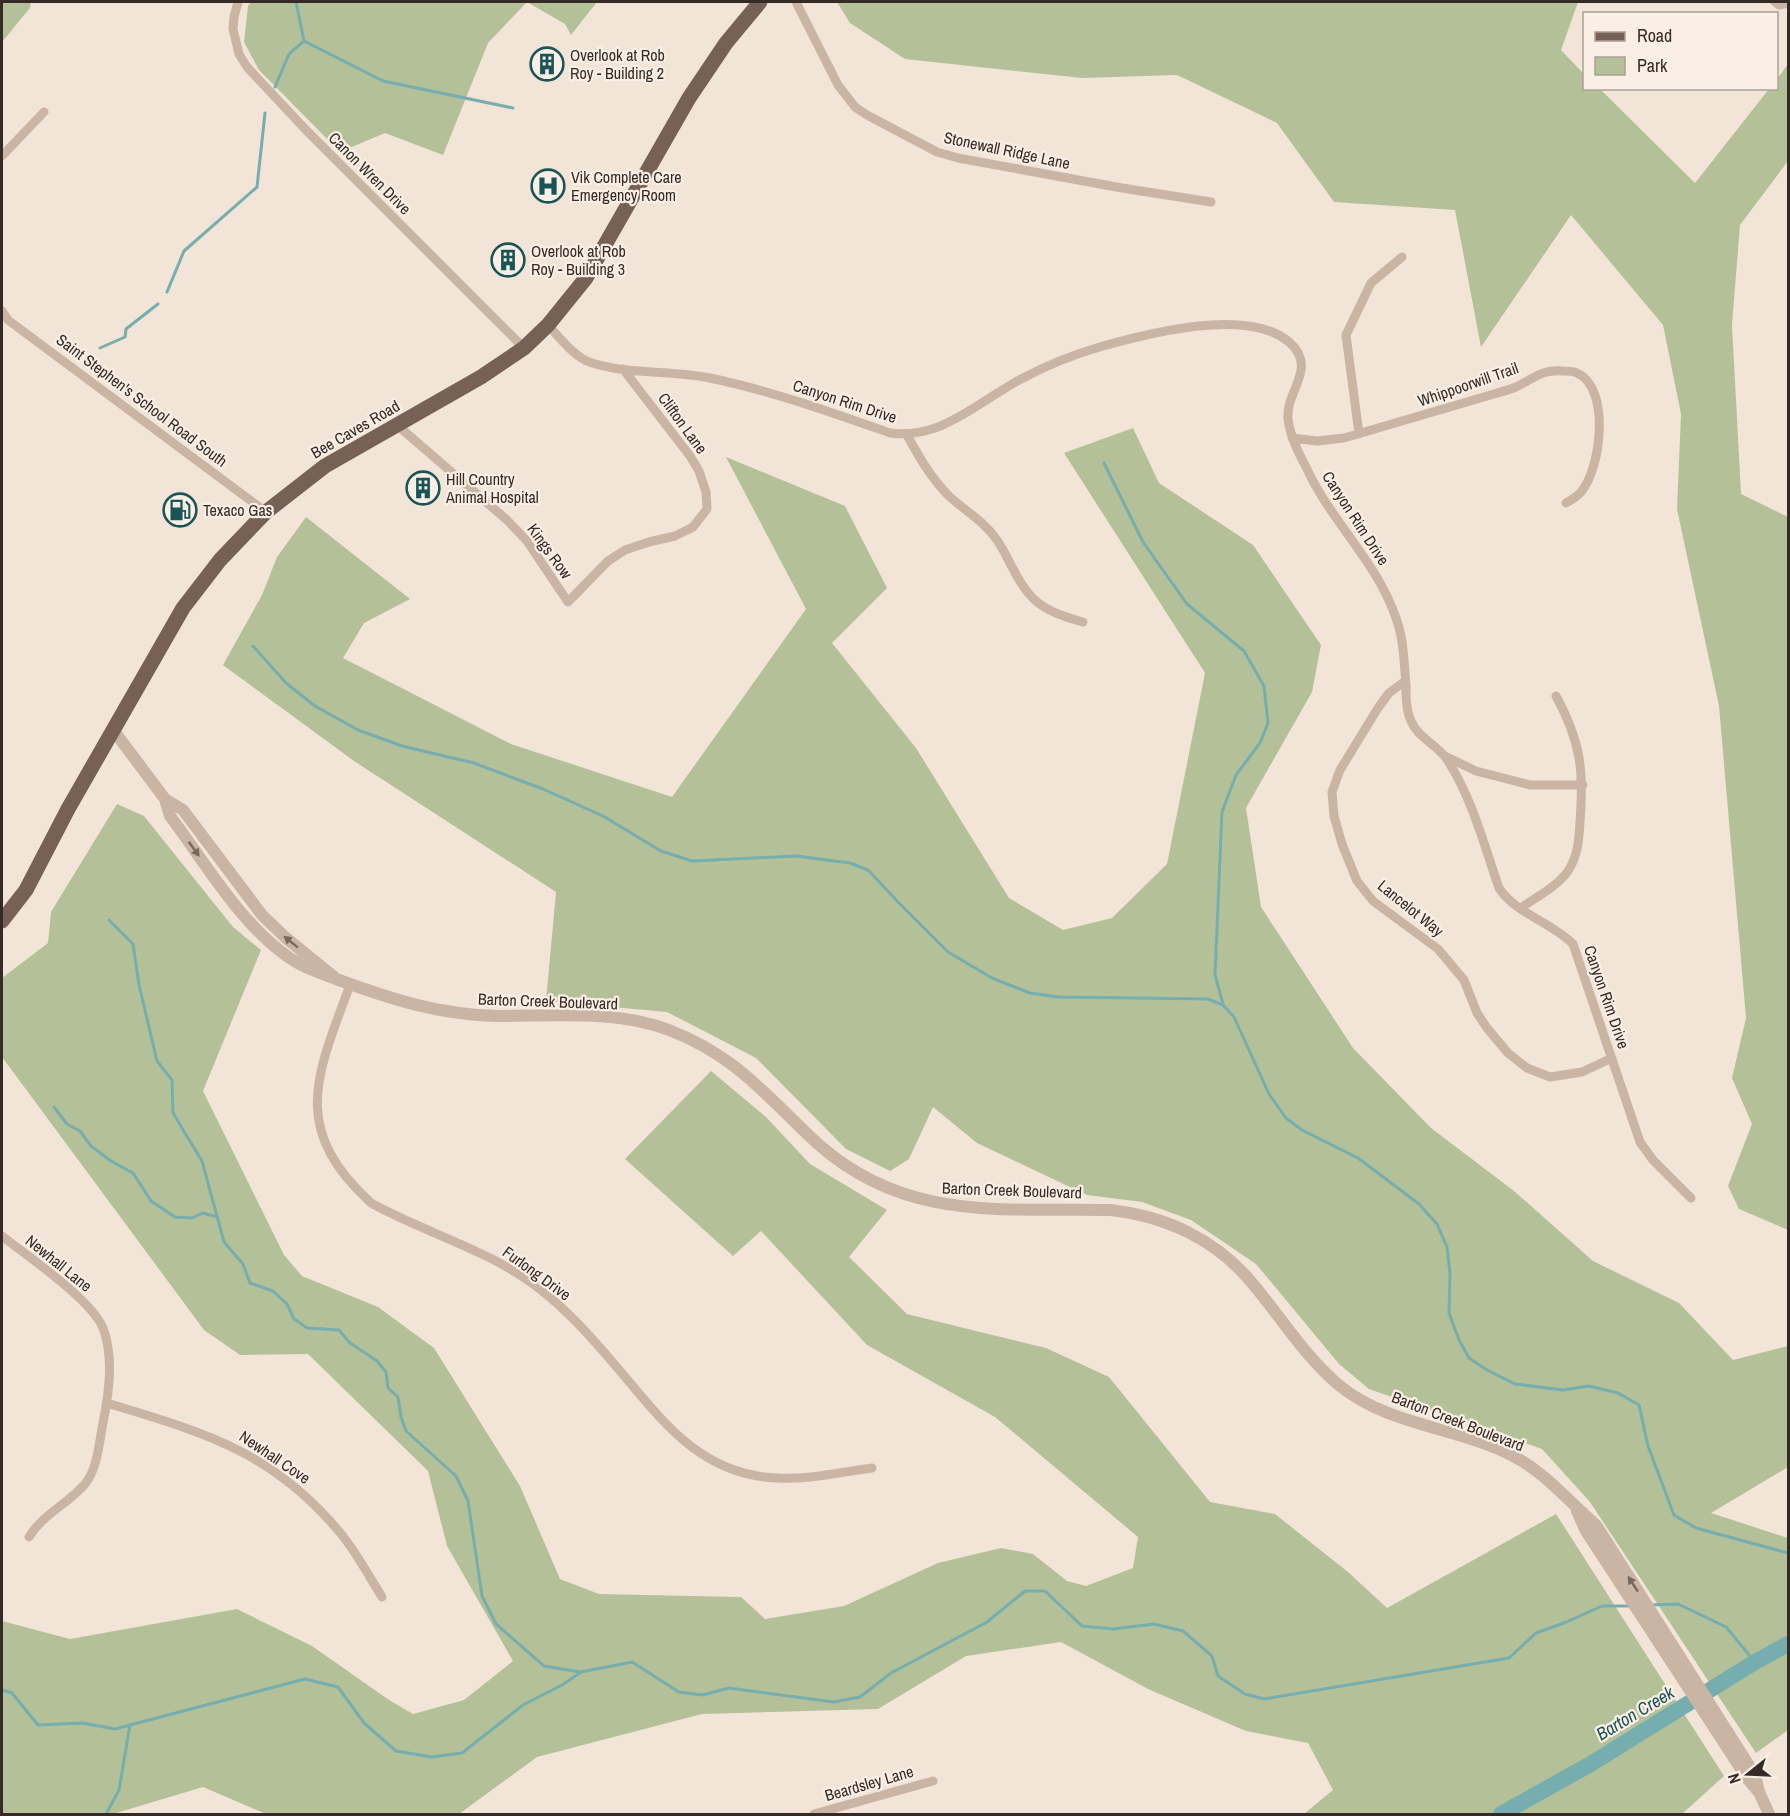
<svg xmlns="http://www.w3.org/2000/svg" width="1790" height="1816" font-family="'Archivo Narrow',sans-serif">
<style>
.green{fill:#b4c198}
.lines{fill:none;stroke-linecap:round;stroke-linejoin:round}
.stream{stroke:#76aeaf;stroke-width:3}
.river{stroke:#76aeaf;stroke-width:16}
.minor{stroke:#cab5a4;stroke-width:9}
.tertiary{stroke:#cab5a4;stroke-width:12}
.primary{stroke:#776156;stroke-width:15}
.oneway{fill:#78695f}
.labels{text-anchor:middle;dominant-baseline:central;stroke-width:4.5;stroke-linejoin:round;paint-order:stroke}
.poi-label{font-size:16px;fill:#352a26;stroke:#f9efe4;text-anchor:start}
.street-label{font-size:16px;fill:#352a26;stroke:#f9efe4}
.water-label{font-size:18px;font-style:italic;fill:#1b5457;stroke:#f9efe4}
</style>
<rect width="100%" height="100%" fill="#f2e5d8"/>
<!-- green -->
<path class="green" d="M2 2H31L30 8 2 42Z
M251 2H597L571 35 565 24 527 2 488 43 443 155 385 133 340 152 259 70 244 42 248 6Z
M837 2H1578L1561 50 1584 74V88L1600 89 1695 183 1769 89 1776 88 1777 79 1788 64V161L1740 225 1732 325 1741 494 1788 517V1230L1739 1209 1728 1186 1752 1124 1732 1078 1746 1018 1719 706 1677 509 1681 414 1663 325 1571 215 1481 347 1455 210 1334 202 1277 123 1177 75 1082 78 905 59 850 23Z
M1133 428 1159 483 1253 545 1321 645 1312 692 1246 808 1261 907 1353 1048 1431 1128 1514 1191 1593 1261 1679 1303 1733 1360 1788 1346V1467L1711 1513 1788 1538V1730L1756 1753 1590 1502 1542 1449 1369 1389 1339 1364 1256 1264 1191 1220 1142 1202 1087 1195 977 1143 933 1107 909 1159 890 1171 846 1149 756 1058 667 1012 546 1001 556 892 354 761 223 665 262 595 277 557 306 517 410 599 364 623 343 658 511 744 672 797 806 609 726 457 845 506 887 588 832 643 916 748 1009 898 1063 930 1112 918 1167 864 1205 673 1064 453Z
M117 804 144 816 233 927 261 950 203 1091 284 1255 302 1276 378 1307 434 1348 520 1486 560 1579 599 1594 741 1597 765 1619 844 1606 938 1563 1001 1548 1033 1554 1067 1581 1086 1586 1133 1568 1138 1537 995 1417 867 1345 761 1231 733 1256 625 1159 711 1071 766 1117 810 1164 887 1210 849 1257 907 1314 1046 1348 1109 1377 1210 1502 1275 1514 1348 1572 1387 1608 1556 1514 1724 1776 1682 1814H1304L1333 1790 1308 1743 1246 1731 1148 1689 1061 1642 966 1656 878 1709 702 1714 537 1757 459 1814H266L203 1787 113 1814H2V1621L70 1639 237 1609 312 1646 389 1700 413 1714 464 1700 513 1661 447 1546 428 1471 308 1354 240 1355 204 1330 2 1057V978L48 943 51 912Z"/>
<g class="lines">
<!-- stream -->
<path class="stream" d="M304 41 383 81 513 108
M275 87 289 54 304 41 296 2
M167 292 184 251 257 187 265 113
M100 348 125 337 126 329 158 304
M1104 463 1143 542 1187 604 1244 651 1264 686 1268 723 1260 743 1236 775 1222 812 1215 975 1223 1004
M253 646 286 683 315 706 358 730 402 746 474 763 543 789 603 816 661 851 692 861 796 856 850 863 868 870 899 903 948 952 992 978 1030 993 1058 997 1208 999 1223 1005 1234 1017 1269 1094 1286 1118 1302 1130 1358 1158 1419 1204 1437 1224 1447 1247 1450 1273 1449 1313 1459 1340 1469 1358 1487 1370 1515 1384 1563 1390 1589 1386 1618 1393 1639 1405 1648 1446 1674 1515 1696 1528 1788 1553
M109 920 133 944 139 985 157 1061 172 1080 173 1113 202 1161 224 1242 243 1264 250 1283 273 1291 287 1304 294 1319 307 1328 339 1330 350 1343 377 1361 386 1372 388 1388 398 1397 401 1417 406 1431 456 1476 468 1501 482 1596 496 1624 544 1666 580 1672
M54 1107 67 1124 80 1131 91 1146 111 1161 133 1173 151 1201 175 1217 192 1218 203 1213 217 1217
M1650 1605 1678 1604 1726 1627 1755 1662
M2 1690 12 1693 38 1725 82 1723 115 1729 305 1679 338 1687 364 1723 396 1751 432 1757 462 1753 523 1705 562 1685 581 1672 632 1662 679 1692 702 1695 729 1688 834 1702 860 1697 891 1673 987 1622 1025 1591H1045L1082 1626 1113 1629 1154 1624 1183 1631 1212 1656 1218 1676 1245 1694 1264 1699 1509 1658 1536 1633 1564 1623 1602 1606H1629
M106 1814 119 1790 130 1725"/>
<!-- river -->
<path class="river" d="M1501 1814 1589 1765 1755 1662 1788 1644"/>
<!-- minor -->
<path class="minor" d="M238 2 234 17 233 29 239 54 247 67 306 130 524 348
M796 2 838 85 855 107 867 115 937 152 958 158 1122 188 1211 202
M1775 2 1779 5 1788 3
M2 156 44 112
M2 311 8 320 266 512
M548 325C560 338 575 358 592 363 631 375 672 370 710 378 772 391 830 412 890 433 941 440 978 402 1021 379 1047 365 1075 354 1103 346 1150 333 1248 307 1289 342 1319 368 1285 391 1288 419 1290 436 1298 452 1306 467 1331 522 1376 560 1396 618 1404 640 1404 663 1406 685 1406 697 1406 710 1411 721 1418 738 1436 744 1446 758 1472 797 1484 845 1499 888 1515 913 1551 922 1573 944L1640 1142 1653 1160 1691 1198
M397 425 507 520 527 541 568 602 608 561 625 550 649 542 675 536 693 527 707 509 706 492 699 471 690 456 623 369
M1359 434 1346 335 1371 283 1402 257
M907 435C919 457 931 478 949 496 965 511 984 521 997 540 1010 559 1018 586 1037 602 1051 613 1066 617 1083 622
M1292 438 1317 441 1344 438 1494 394C1501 392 1509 390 1516 387 1535 378 1541 369 1563 371 1567 371 1574 371 1577 373 1611 388 1601 469 1581 492 1577 497 1571 500 1566 503
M1405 681 1389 693 1378 708 1340 770 1332 792 1334 816 1342 844 1357 881 1373 901 1438 949 1464 980 1477 1013 1487 1028 1508 1053 1527 1068 1550 1077 1582 1072 1612 1058
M1445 756 1476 771 1530 785H1583
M1521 908C1536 897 1557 887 1568 871 1578 856 1579 839 1580 822 1584 771 1581 742 1556 696
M350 985C317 1075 289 1128 371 1203 427 1234 491 1250 541 1290 569 1312 592 1338 615 1365 661 1419 699 1475 777 1478 808 1480 841 1472 872 1468
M2 1236C27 1256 91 1299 103 1328 114 1357 109 1393 103 1423 99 1442 98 1468 85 1484 68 1504 43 1514 29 1537
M107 1403C206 1433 274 1452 342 1535 357 1554 369 1576 382 1597
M814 1814 933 1781"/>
<!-- tertiary -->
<path class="tertiary" d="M114 731 165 799 170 816C203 860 236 916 279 950 298 966 313 970 336 979 391 999 439 1015 498 1016 554 1016 616 1010 669 1030 737 1056 767 1097 818 1144 906 1222 1001 1208 1110 1210 1165 1216 1216 1239 1252 1283 1281 1317 1305 1357 1340 1386 1389 1426 1458 1427 1513 1456 1546 1473 1568 1501 1596 1525L1755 1775 1759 1792 1769 1814
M165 799 183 810 262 915 286 938 334 977
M1577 1511 1586 1531 1747 1778 1758 1791"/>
<!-- primary -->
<path class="primary" d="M2 921 26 890 68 809 183 608 220 560 266 512 325 466 481 377 524 348 548 325 586 278 689 98 726 43 760 2"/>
</g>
<!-- one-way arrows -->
<defs><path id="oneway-solid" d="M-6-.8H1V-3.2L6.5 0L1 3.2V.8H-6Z" transform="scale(1.5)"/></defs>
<g class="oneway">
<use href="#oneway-solid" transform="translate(194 849) rotate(54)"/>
<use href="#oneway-solid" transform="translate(291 942) rotate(-141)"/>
<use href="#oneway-solid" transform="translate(1633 1584) rotate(-123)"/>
</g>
<!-- icons -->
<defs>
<g id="building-ring" transform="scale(1.725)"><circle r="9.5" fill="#f9efe4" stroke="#1b5457" stroke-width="1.5"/><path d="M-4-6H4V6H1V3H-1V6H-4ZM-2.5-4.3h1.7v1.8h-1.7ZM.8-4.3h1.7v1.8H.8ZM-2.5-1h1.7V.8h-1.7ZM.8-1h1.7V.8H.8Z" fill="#1b5457"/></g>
<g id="hospital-ring" transform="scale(1.725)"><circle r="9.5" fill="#f9efe4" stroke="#1b5457" stroke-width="1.5"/><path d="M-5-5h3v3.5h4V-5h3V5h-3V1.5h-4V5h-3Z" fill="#1b5457"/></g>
<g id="fuel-ring" transform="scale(1.725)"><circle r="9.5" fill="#f9efe4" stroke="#1b5457" stroke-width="1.5"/><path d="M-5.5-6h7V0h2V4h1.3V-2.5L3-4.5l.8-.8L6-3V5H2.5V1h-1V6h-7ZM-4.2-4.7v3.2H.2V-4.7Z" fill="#1b5457"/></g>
</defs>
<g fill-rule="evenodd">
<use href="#building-ring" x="547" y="64"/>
<use href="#hospital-ring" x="548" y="186"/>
<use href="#building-ring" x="508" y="260"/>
<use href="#building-ring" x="423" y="488"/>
<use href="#fuel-ring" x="180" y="510"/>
</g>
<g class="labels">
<!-- poi labels -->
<g class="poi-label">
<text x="570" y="55">Overlook at Rob<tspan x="570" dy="18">Roy - Building 2</tspan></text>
<text x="571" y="177">Vik Complete Care<tspan x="571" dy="18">Emergency Room</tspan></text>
<text x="531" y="251">Overlook at Rob<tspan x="531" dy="18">Roy - Building 3</tspan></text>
<text x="446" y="479">Hill Country<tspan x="446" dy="18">Animal Hospital</tspan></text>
<text x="203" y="510">Texaco Gas</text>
</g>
<!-- street labels -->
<g class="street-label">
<text transform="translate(1007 150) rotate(12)">Stonewall Ridge Lane</text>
<text transform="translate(370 173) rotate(45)">Canon Wren Drive</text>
<text transform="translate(1468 384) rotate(-19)">Whippoorwill Trail</text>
<text transform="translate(142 400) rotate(37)">Saint Stephen's School Road South</text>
<text transform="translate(845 401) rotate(18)">Canyon Rim Drive</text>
<text transform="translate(683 423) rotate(54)">Clifton Lane</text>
<text transform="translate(355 429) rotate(-30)">Bee Caves Road</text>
<text transform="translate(1356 518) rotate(57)">Canyon Rim Drive</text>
<text transform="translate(550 551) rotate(54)">Kings Row</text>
<text transform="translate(1411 908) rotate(39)">Lancelot Way</text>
<text transform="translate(1607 997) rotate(71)">Canyon Rim Drive</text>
<text transform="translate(548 1001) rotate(2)">Barton Creek Boulevard</text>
<text transform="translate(1012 1190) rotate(2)">Barton Creek Boulevard</text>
<text transform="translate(59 1263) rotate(39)">Newhall Lane</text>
<text transform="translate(537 1273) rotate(36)">Furlong Drive</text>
<text transform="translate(1458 1421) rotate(21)">Barton Creek Boulevard</text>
<text transform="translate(275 1457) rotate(34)">Newhall Cove</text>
<text transform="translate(869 1783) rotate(-16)">Beardsley Lane</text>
</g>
<!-- water labels -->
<g class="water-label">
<text transform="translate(1635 1713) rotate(-31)">Barton Creek</text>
</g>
</g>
<!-- border -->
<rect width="1790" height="1816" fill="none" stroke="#352a26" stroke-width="6"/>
<!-- legend -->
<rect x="1583" y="12" width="195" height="78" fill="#f9efe4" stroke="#aba098" stroke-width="1.5"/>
<rect x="1595" y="32" width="30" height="9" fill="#776156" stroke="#aba098" stroke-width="1.5"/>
<text x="1637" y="42" font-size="18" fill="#352a26">Road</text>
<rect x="1595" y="57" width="30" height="18" fill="#b4c198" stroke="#aba098" stroke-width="1.5"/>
<text x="1637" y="72" font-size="18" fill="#352a26">Park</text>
<!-- north arrow -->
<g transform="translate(1748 1774) rotate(252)" stroke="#f9efe4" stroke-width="4.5" paint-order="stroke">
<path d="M0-4.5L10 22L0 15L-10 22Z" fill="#352a26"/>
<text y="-9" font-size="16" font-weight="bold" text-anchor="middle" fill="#352a26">N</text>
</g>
</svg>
